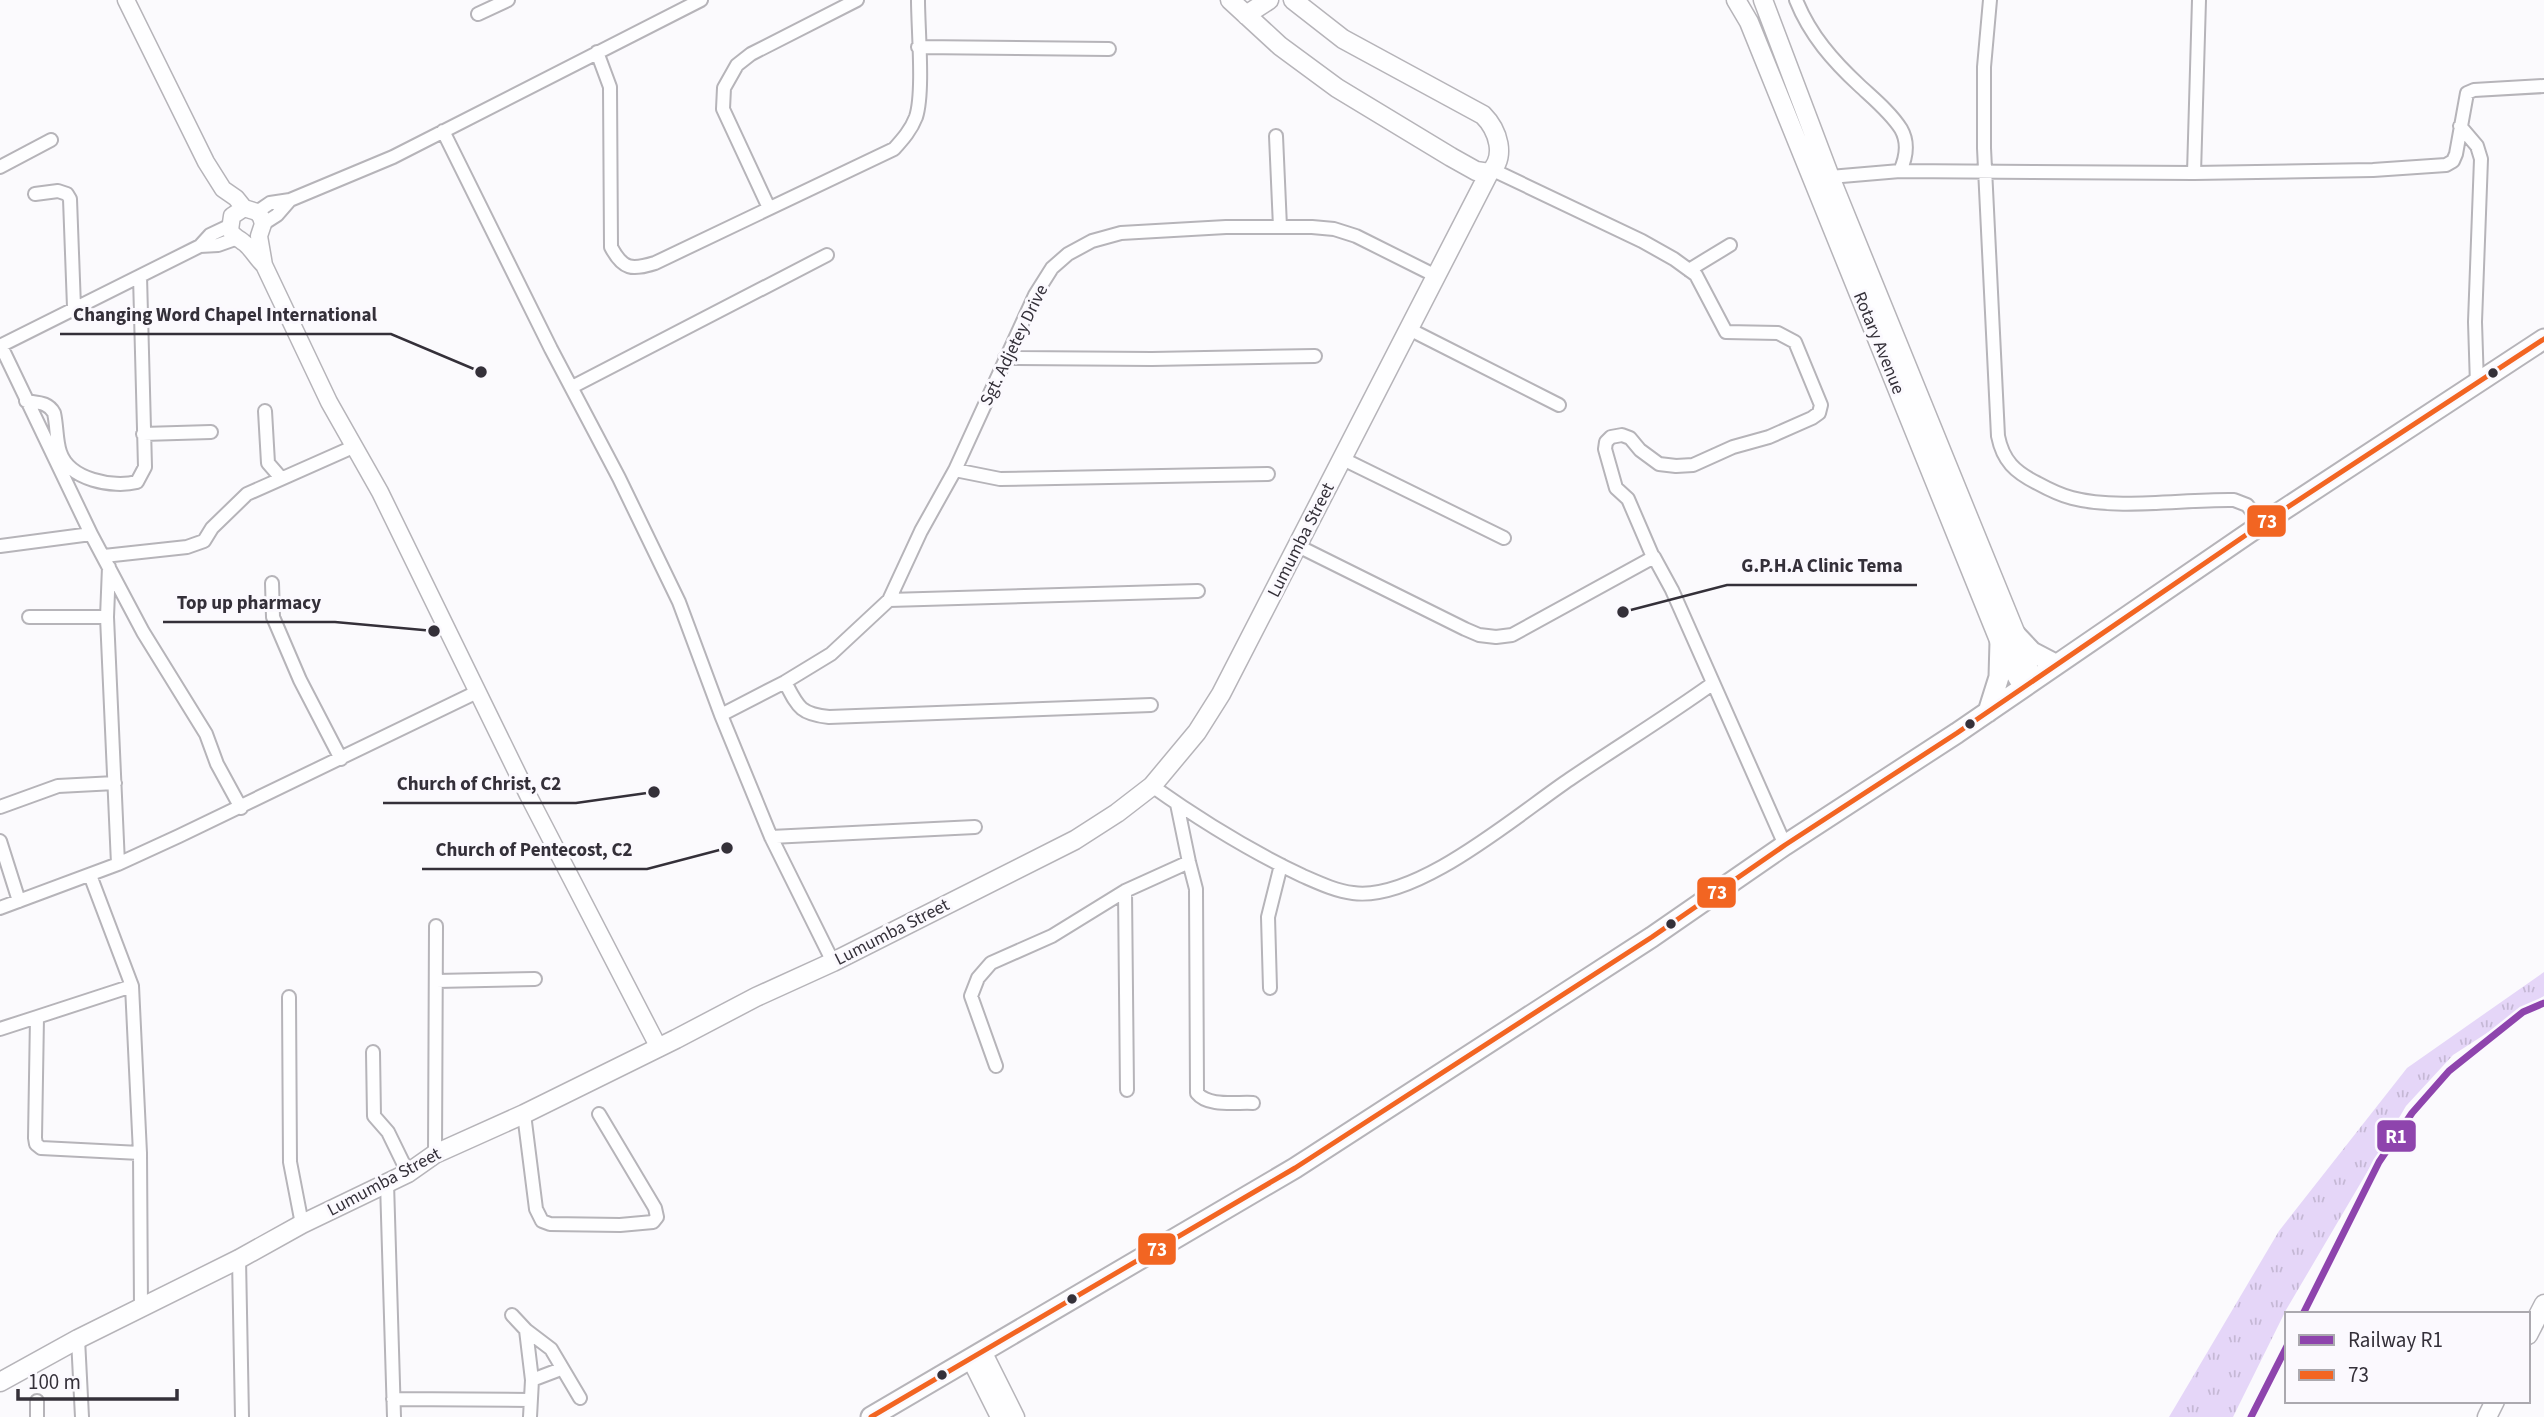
<svg xmlns="http://www.w3.org/2000/svg" width="2544" height="1417" font-family="'Source Sans 3',sans-serif">
<style>
.grass{fill:url(#grass-tufts)}
.lines{fill:none;stroke-linecap:round;stroke-linejoin:round}
.minor-casing{stroke:#b6b4b9;stroke-width:16}
.tertiary-casing{stroke:#b6b4b9;stroke-width:19}
.secondary-casing{stroke:#b6b4b9;stroke-width:21}
.primary-casing{stroke:#b6b4b9;stroke-width:23}
.minor{stroke:#fefeff;stroke-width:12}
.tertiary{stroke:#fefeff;stroke-width:16}
.secondary{stroke:#fefeff;stroke-width:18}
.primary{stroke:#fefeff;stroke-width:19}
.bus-1-casing{stroke:#fbf9fe;stroke-width:10}
.bus-1{stroke:#f26522;stroke-width:5}
.rail-1-casing{stroke:#fbf9fe;stroke-width:12}
.rail-1{stroke:#8e44ad;stroke-width:7}
.bus-dot{fill:#343039;stroke:#fbf9fe;stroke-width:2.5}
.labels{text-anchor:middle;dominant-baseline:central;stroke-width:6;stroke-linejoin:round;paint-order:stroke}
.street-label{font-size:18px;fill:#343039;stroke:#fbf9fe}
.leader{fill:none;stroke:#343039;stroke-width:2.5}
.callout-dot{fill:#343039;stroke:#fbf9fe;stroke-width:2.5}
.callout-label{font-size:19px;text-anchor:middle;font-weight:bold;fill:#343039;stroke:#fbf9fe;stroke-width:6;stroke-linejoin:round;paint-order:stroke}
.line-badge{stroke:#fbf9fe;stroke-width:2.5}
.badge-label{font-size:19px;text-anchor:middle;font-weight:bold;fill:#fff}
</style>
<defs>
<pattern id="grass-tufts" width="24" height="20" patternUnits="userSpaceOnUse" patternTransform="scale(1.75)"><rect width="24" height="20" fill="#e5d6f8"/><path d="M3 7l-1-3M5 7V3M7 7l1-3M15 17l-1-3M17 17v-4M19 17l1-3" fill="none" stroke="#c5b8d5"/></pattern>
</defs>
<rect width="100%" height="100%" fill="#fbfafd"/>
<!-- grass -->
<path class="grass" d="M2544 972V996L2453 1055 2406 1106 2286 1310 2233 1417H2169L2279 1231 2407 1068Z"/>
<g class="lines">
<!-- minor casing -->
<g class="minor-casing">
<path id="minor" d="M1796 0C1810 35 1833 61 1860 86 1874 99 1891 113 1901 129 1909 143 1906 158 1900 171L1830 177
M1990 0 1984 67V148L1998 436C2003 461 2015 472 2037 483 2048 489 2060 495 2072 498 2117 510 2185 499 2234 500L2247 505 2262 524
M478 14 508 0
M918 47 1109 49
M597 52 610 87 611 247C623 270 632 270 655 263L894 149C903 139 911 130 916 117 924 92 918 29 918 0
M2460 126 2477 146 2481 159 2475 322 2477 385
M443 131 551 349 619 478 679 602 721 715 771 837 833 962
M1276 136 1280 227
M0 167 51 140
M1493 170 1642 241 1674 259 1696 275 1726 332 1778 333 1795 342 1821 405 1819 413 1812 418 1769 437 1733 447 1693 465 1676 466 1659 464 1640 450 1630 438 1622 435 1611 437 1606 442 1605 449 1616 488 1628 499 1653 557
M1900 171 2194 173 2199 0
M2194 173 2373 170 2446 165 2453 161 2456 154 2467 93 2474 90 2544 86
M35 194 58 191 67 194 70 199 74 307
M769 208 723 109 724 88 737 65 751 54 857 0
M257 212 270 203 290 200 393 157 701 0
M263 224 277 215 290 200
M200 246 218 245 235 239
M1689 270 1730 245
M1409 329 1559 405
M0 346 200 246 210 235 229 226
M1 346 91 534
M1005 358 1152 359 1315 356
M572 387 827 255
M26 401C38 403 48 402 54 413 57 426 56 440 60 452 69 480 113 488 137 482L145 467 140 276
M265 411 268 463 281 478
M143 434 211 432
M1343 459 1504 538
M955 470 1000 479 1268 474
M0 546 91 534 143 632 206 734 217 764 241 808
M1298 546 1465 629 1479 635 1496 637 1512 635 1654 557 1672 590 1785 845
M104 556 187 547 204 541 212 528 247 494 353 447
M109 567 107 617 118 864
M272 583 273 617 300 680 341 759
M889 600 1198 591
M29 617H107
M785 682C798 707 800 714 829 717L1151 705
M721 715 785 682 831 654 889 600 921 531 955 470 1035 295 1052 268 1068 254 1092 241 1121 233 1226 227H1312L1334 229 1356 236 1436 276
M1152 786C1200 820 1250 851 1303 876 1319 883 1336 891 1353 893 1417 902 1518 814 1570 779 1617 747 1666 717 1712 684
M1177 804 1189 862 1196 889 1197 1093C1208 1107 1236 1102 1253 1103
M0 807 58 786 115 783
M771 837 975 827
M0 841 19 901
M90 875 132 986 140 1153 141 1308
M1125 891 1127 1090
M0 908 118 864 179 836 477 692
M436 981 535 979
M132 986 37 1017 35 1138 36 1144 41 1148 140 1153
M1270 988 1268 917 1281 865
M289 997 290 1162 302 1224
M0 1029 37 1017
M373 1052 374 1116 388 1132 408 1173
M996 1066 971 996 978 978 991 963 1052 936 1125 891 1189 862
M524 1114 536 1209 542 1221 550 1224 620 1225 653 1222 657 1217 655 1208 599 1114
M435 1154 436 926
M387 1183 394 1417
M239 1259 242 1417
M512 1315 526 1330 532 1380 530 1417
M526 1330 551 1349 580 1398
M78 1339 82 1417
M532 1380 561 1369
M393 1399 530 1400
M37 1401V1417"/>
</g>
<!-- tertiary casing -->
<g class="tertiary-casing">
<path id="tertiary" d="M126 0 206 162 223 189 236 198 244 208 257 212 261 217 263 224 259 236 264 265 329 402 380 492 528 795 659 1048
M244 208 232 216 230 230C234 238 237 237 243 242 251 247 257 259 264 265
M983 1351 1016 1417
M970 1359 999 1417"/>
</g>
<!-- secondary casing -->
<g class="secondary-casing">
<path id="secondary" d="M1230 0 1280 46 1337 88 1451 157 1476 171 1489 173
M1736 0 1749 22 2007 660 2023 687
M1763 0 1830 177 2024 654 2032 680
M1246 15 1269 0
M2528 1335 2544 1304
M0 1382 78 1339 239 1259 302 1224 408 1173 435 1154 524 1114 676 1039 756 997 833 962 1075 840 1117 813 1152 786 1197 732 1221 694 1489 173C1507 157 1498 130 1483 115L1343 39 1293 0
M2487 1417 2495 1401"/>
</g>
<!-- primary casing -->
<g class="primary-casing">
<path id="primary" d="M2016 635 2032 652 2055 664
M1988 712 1999 677 2000 641
M871 1417 1295 1168 1652 937 1785 845 1957 733 2262 524 2544 339"/>
</g>
<!-- minor -->
<use href="#minor" class="minor"/>
<!-- tertiary -->
<use href="#tertiary" class="tertiary"/>
<!-- secondary -->
<use href="#secondary" class="secondary"/>
<!-- primary -->
<use href="#primary" class="primary"/>
<!-- bus-1 casing -->
<g class="bus-1-casing">
<path id="bus-1" d="M871 1417 1295 1168 1652 937 1785 845 1957 733 2262 524 2544 339"/>
</g>
<!-- bus-1 -->
<use href="#bus-1" class="bus-1"/>
<!-- rail-1 casing -->
<g class="rail-1-casing">
<path id="rail-1" d="M2303 1314 2379 1162 2412 1113 2449 1071 2523 1012 2544 1003
M2251 1417 2287 1346"/>
</g>
<!-- rail-1 -->
<use href="#rail-1" class="rail-1"/>
</g>
<!-- markers -->
<g class="bus-dot">
<circle cx="2493" cy="373" r="6"/>
<circle cx="1970" cy="724" r="6"/>
<circle cx="1671" cy="924" r="6"/>
<circle cx="1072" cy="1299" r="6"/>
<circle cx="942" cy="1375" r="6"/>
</g>
<g class="labels">
<!-- street labels -->
<g class="street-label">
<text transform="translate(1879 343) rotate(68)">Rotary Avenue</text>
<text transform="translate(1014 345) rotate(-64)">Sgt. Adjetey Drive</text>
<text transform="translate(1301 540) rotate(-63)">Lumumba Street</text>
<text transform="translate(892 932) rotate(-27)">Lumumba Street</text>
<text transform="translate(384 1182) rotate(-28)">Lumumba Street</text>
</g>
</g>
<!-- callouts -->
<path class="leader" d="M481 372L391 334H60M1623 612L1727 585H1917M434 631L335 622H163M654 792L576 803H383M727 848L647 869H422"/>
<g class="callout-dot">
<circle cx="481" cy="372" r="7"/>
<circle cx="1623" cy="612" r="7"/>
<circle cx="434" cy="631" r="7"/>
<circle cx="654" cy="792" r="7"/>
<circle cx="727" cy="848" r="7"/>
</g>
<g class="callout-label">
<text x="225" y="321">Changing Word Chapel International</text>
<text x="1822" y="572">G.P.H.A Clinic Tema</text>
<text x="249" y="609">Top up pharmacy</text>
<text x="479" y="790">Church of Christ, C2</text>
<text x="534" y="856">Church of Pentecost, C2</text>
</g>
<g class="line-badge">
<rect x="2246" y="504" width="41" height="34" rx="7" fill="#f26522"/>
<rect x="1696" y="876" width="41" height="33" rx="7" fill="#f26522"/>
<rect x="2376" y="1119" width="41" height="34" rx="7" fill="#8e44ad"/>
<rect x="1137" y="1232" width="40" height="34" rx="7" fill="#f26522"/>
</g>
<g class="badge-label">
<text x="2267" y="528">73</text>
<text x="1717" y="899">73</text>
<text x="2396" y="1143">R1</text>
<text x="1157" y="1256">73</text>
</g>
<!-- legend -->
<rect x="2285" y="1312" width="245" height="91" fill="#fbf9fe" stroke="#aba9af" stroke-width="2"/>
<rect x="2299" y="1335" width="35" height="10" fill="#8e44ad" stroke="#aba9af" stroke-width="2"/>
<text x="2348" y="1347" font-size="21" fill="#343039">Railway R1</text>
<rect x="2299" y="1370" width="35" height="10" fill="#f26522" stroke="#aba9af" stroke-width="2"/>
<text x="2348" y="1382" font-size="21" fill="#343039">73</text>
<!-- scale -->
<path d="M18 1389v10h159v-10" fill="none" stroke="#343039" stroke-width="3.5"/>
<text x="28" y="1389" font-size="21" fill="#343039" stroke="#fbf9fe" stroke-width="5" paint-order="stroke">100 m</text>
</svg>
